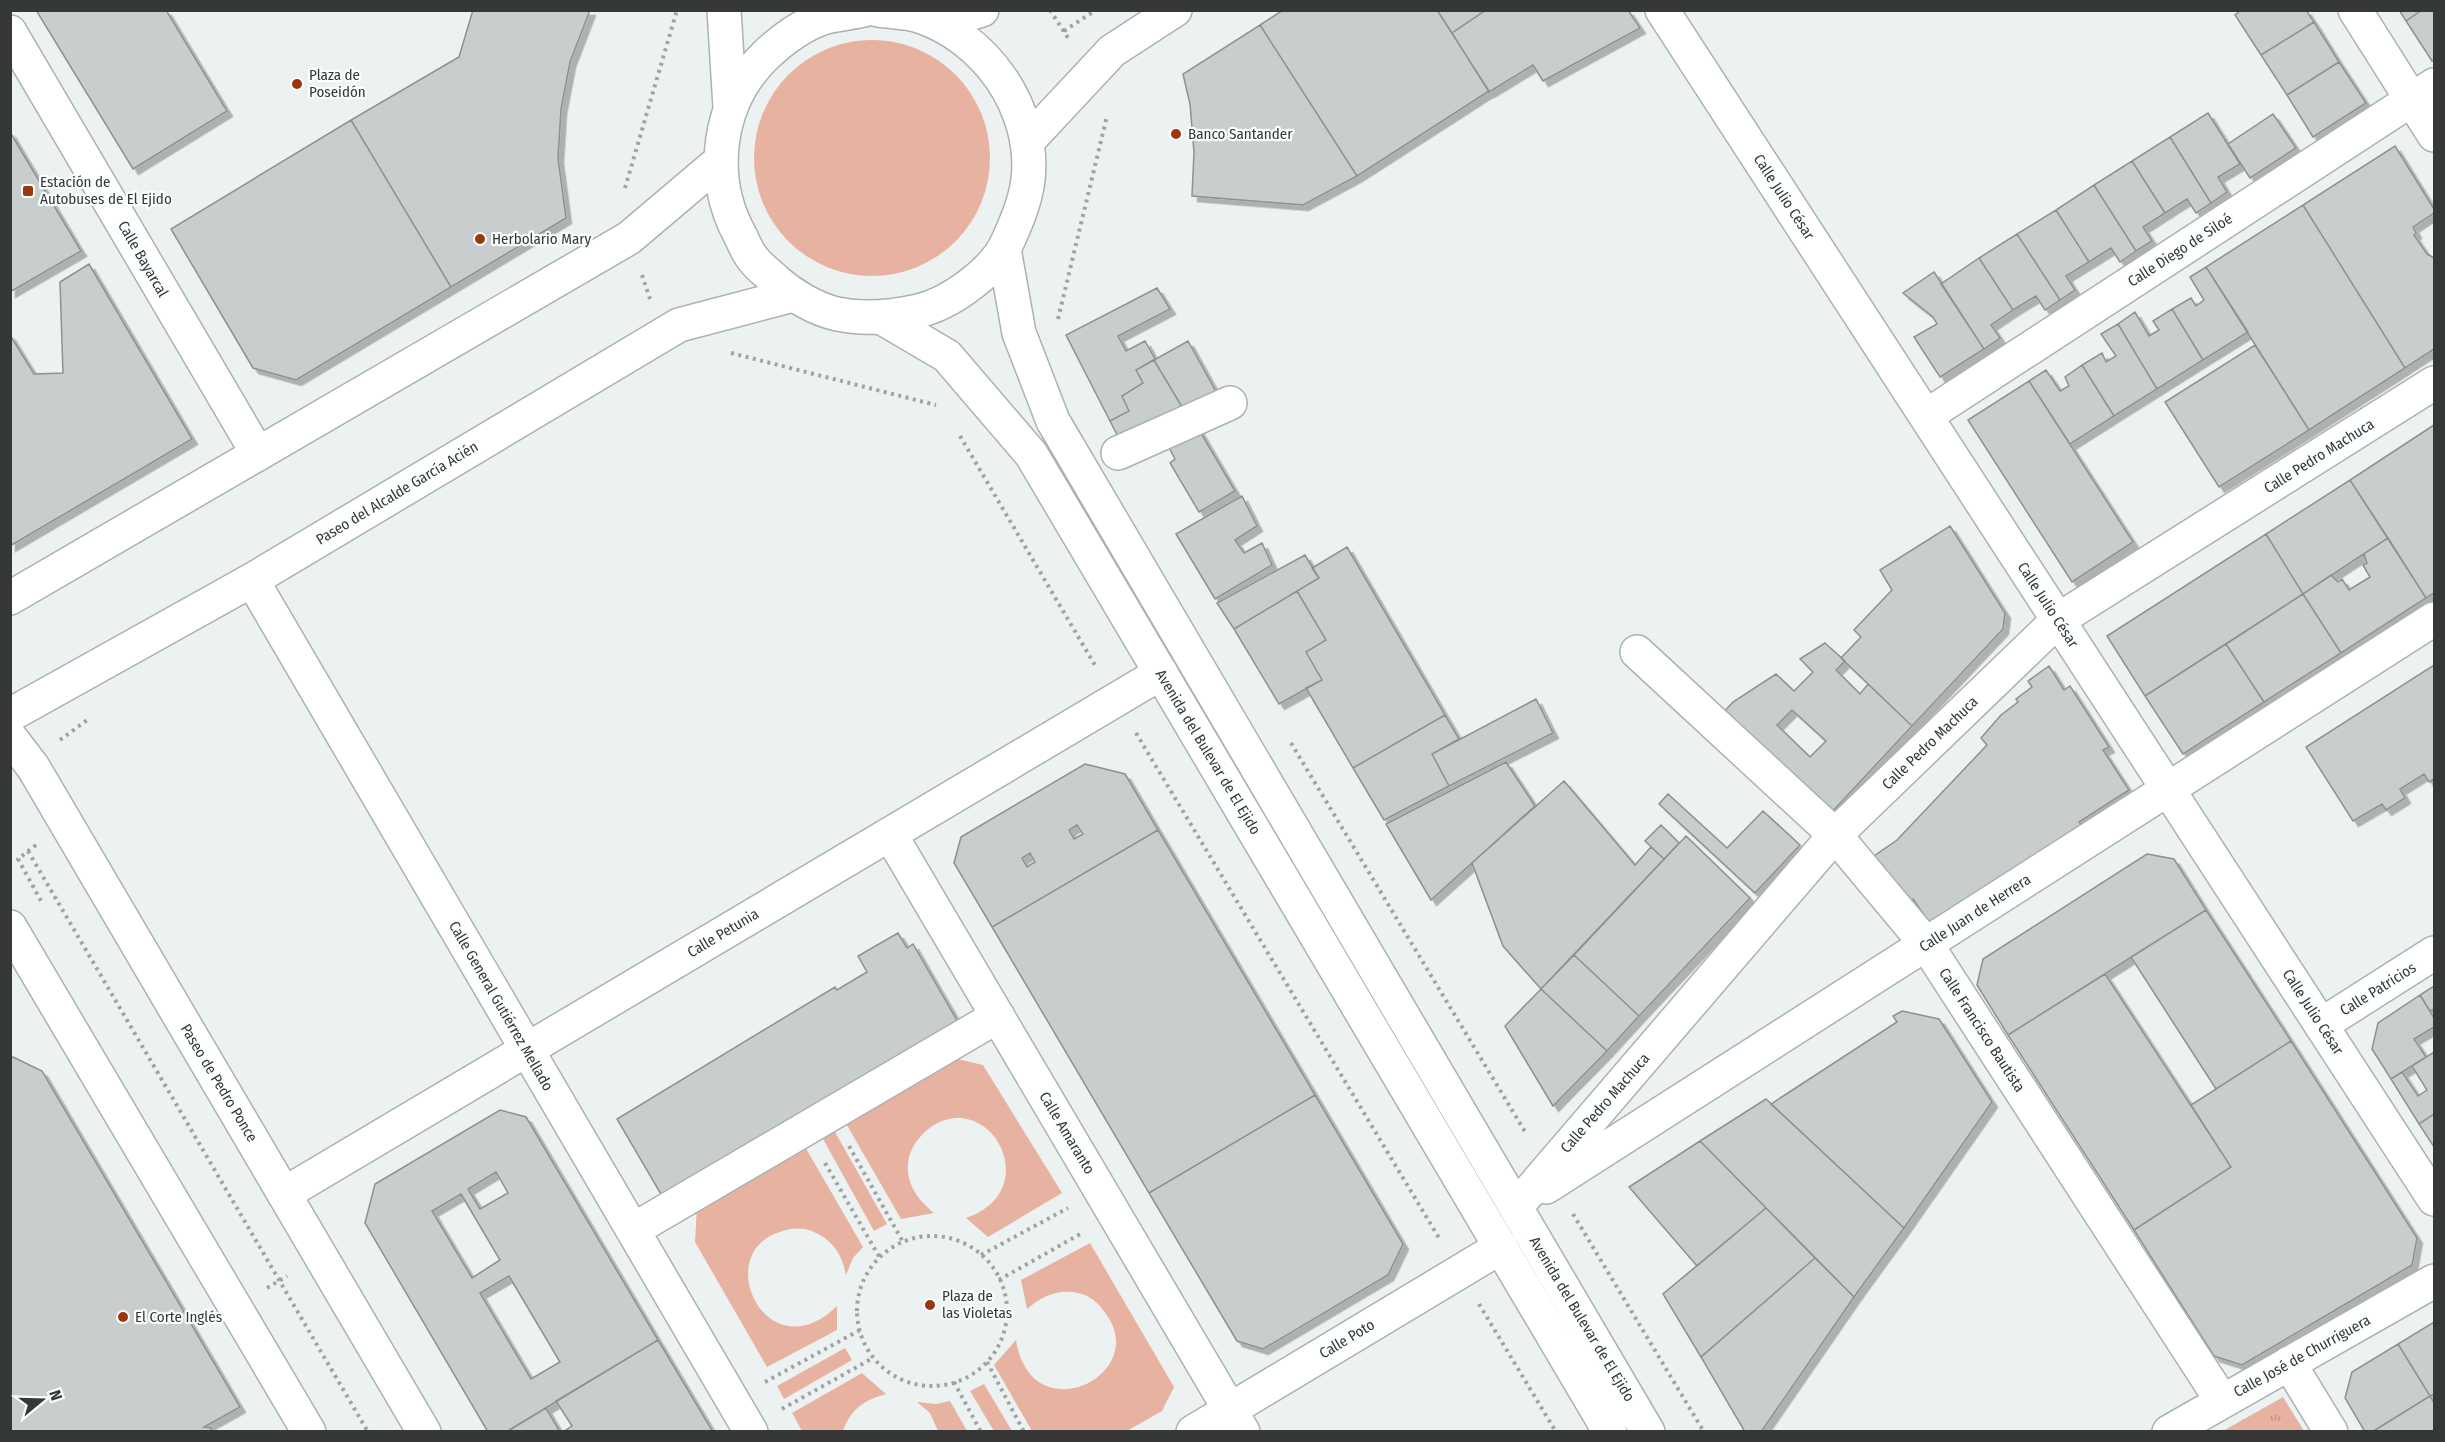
<svg xmlns="http://www.w3.org/2000/svg" width="2445" height="1442" font-family="'Fira Sans Condensed',sans-serif">
<style>
.green{fill:#e8b2a1}
.park{fill:url(#park-tufts)}
.building{fill:#c8cdcd;stroke:#8c9191;stroke-width:1.5;fill-rule:evenodd;filter:url(#shadow)}
.lines{fill:none;stroke-linecap:round;stroke-linejoin:round}
.street-casing{stroke:#acb1b1;stroke-width:36}
.secondary-casing{stroke:#acb1b1;stroke-width:36}
.primary-casing{stroke:#acb1b1;stroke-width:36}
.path{stroke:#9fa3a3;stroke-width:4;stroke-dasharray:3 4.5;stroke-linecap:butt}
.street{stroke:#fff;stroke-width:33}
.secondary{stroke:#fff;stroke-width:33}
.primary{stroke:#fff;stroke-width:33}
.poi-dot{fill:#9c3512;stroke:#f9fffe;stroke-width:2}
.labels{text-anchor:middle;dominant-baseline:central;stroke-width:4.5;stroke-linejoin:round;paint-order:stroke}
.poi-label{font-size:15px;fill:#363838;stroke:#f9fffe;text-anchor:start}
.street-label{font-size:15px;fill:#363838;stroke:#f9fffe}
</style>
<defs>
<pattern id="park-tufts" width="24" height="20" patternUnits="userSpaceOnUse" patternTransform="scale(1.5)"><rect width="24" height="20" fill="#e8b2a1"/><path d="M3 7l-1-3M5 7V3M7 7l1-3M15 17l-1-3M17 17v-4M19 17l1-3" fill="none" stroke="#bd9284"/></pattern>
<filter id="shadow"><feDropShadow dx="5.5" dy="5.5" stdDeviation="0" flood-color="#0004"/></filter>
</defs>
<rect width="100%" height="100%" fill="#ecf2f1"/>
<!-- green -->
<path class="green" d="M754 158a118 118 0 1 1 236 0a118 118 0 1 1-236 0Z
M949 1057 983 1065 1062 1193 988 1237 966 1218C1045 1191 992 1091 934 1125 923 1132 913 1143 909 1157 904 1181 916 1198 934 1213L901 1219 844 1120Z
M835 1132 887 1224 874 1231 823 1139Z
M804 1145 863 1247 853 1258 846 1275C842 1254 833 1240 812 1231 801 1227 790 1228 780 1232 710 1253 767 1374 837 1306V1330L767 1367 695 1242 697 1206Z
M1090 1243 1174 1387 1162 1411 1127 1431H1032L994 1365 1016 1340C1031 1434 1151 1375 1106 1314 1100 1305 1092 1297 1082 1294 1060 1288 1044 1295 1027 1309L1021 1280Z
M845 1348 852 1360 784 1399 777 1386Z
M862 1373 886 1394C864 1400 851 1409 843 1431H802L792 1413Z
M984 1384 1012 1431H994L970 1391Z
M950 1401 967 1431H938L930 1413 917 1402 936 1404Z"/>
<!-- park -->
<path class="park" d="M2283 1397 2304 1431H2223Z"/>
<!-- building -->
<path class="building" d="M36 10H166L227 111 133 169Z
M473 10H590L570 62 561 109 558 158 566 218 451 287 351 120 459 57Z
M1283 10H1437L1489 91 1357 176 1260 25Z
M1437 10H1486L1452 33Z
M1486 10H1628L1640 28 1543 81 1533 65 1489 92 1452 33Z
M2241 10H2306L2314 22 2261 55 2235 15Z
M2399 10H2422L2406 21Z
M2434 10V60L2432 61 2406 21 2422 10Z
M2314 22 2339 62 2287 95 2261 55Z
M1260 25 1357 176 1303 205 1192 196 1194 152 1190 104 1183 74Z
M2339 62 2366 103 2313 137 2287 95Z
M2208 113 2240 164 2218 177 2227 192 2211 203 2170 137Z
M2273 114 2296 148 2250 178 2228 144Z
M351 120 451 287 296 380 253 368 171 229Z
M10 132 81 251 10 292Z
M2170 137 2211 203 2196 213 2187 199 2165 213 2132 161Z
M2395 146 2434 209V213L2413 227 2416 233 2414 235 2427 254 2434 258V349L2405 368 2303 205Z
M2132 161 2165 213 2143 227 2152 241 2136 251 2094 185Z
M2094 185 2136 251 2120 262 2111 248 2089 262 2056 210Z
M2303 205 2405 368 2309 430 2206 267Z
M2056 210 2089 262 2066 276 2075 290 2060 300 2017 234Z
M2017 234 2060 300 2045 310 2036 296 2013 310 1979 258Z
M1979 258 2013 310 1991 325 2000 338 1984 349 1941 284Z
M89 264 192 439 10 546V335L34 374 63 373 60 282Z
M2206 267 2248 332 2203 360 2172 309 2191 298 2196 306 2204 300 2190 277Z
M1934 272 1984 349 1940 377 1914 337 1937 324 1933 317 1903 293Z
M1157 288 1170 309 1118 336 1126 351 1145 341 1155 359 1136 370 1143 383 1122 396 1129 411 1110 421 1066 335Z
M2172 309 2203 360 2157 389 2118 324 2135 312 2149 336 2159 330 2153 321Z
M2118 324 2157 389 2114 416 2082 365 2102 353 2106 362 2116 356 2101 334Z
M1188 341 1219 397 1185 412 1154 360Z
M2255 345 2309 430 2219 487 2165 402Z
M1154 360 1185 412 1121 442 1110 421 1129 411 1122 396 1143 383 1136 370Z
M2082 365 2114 416 2070 444 2029 381 2046 370 2060 391 2069 386 2065 377Z
M2029 381 2133 542 2072 582 1968 420Z
M2434 425V593L2426 598 2350 480Z
M1198 428 1235 491 1199 512 1170 463 1175 459 1166 442Z
M2350 480 2388 538 2303 594 2266 534Z
M1242 496 1257 526 1235 540 1244 553 1262 543 1272 565 1215 599 1176 534Z
M1950 526 2005 613 2003 629 1912 726 1841 658 1861 637 1854 630 1892 590 1880 570Z
M2266 534 2303 594 2145 696 2107 636Z
M2388 538 2426 598 2341 653 2303 594 2331 575 2338 582 2342 579 2349 590 2370 577 2363 565 2367 563 2364 554Z
M1347 547 1445 715 1353 768 1306 688 1322 680 1306 652 1326 640 1297 591 1319 578 1312 568Z
M1305 555 1319 578 1234 629 1217 603Z
M1297 591 1326 640 1306 652 1322 680 1279 704 1234 629Z
M2303 594 2341 653 2264 702 2226 644Z
M1825 643 1845 661 1836 670 1860 694 1868 684 1912 726 1830 814 1719 717 1733 702 1776 674 1794 691 1813 672 1800 659ZM1792 710 1826 741 1810 757 1777 725Z
M2226 644 2264 702 2183 754 2145 696Z
M2434 665V779L2429 782 2424 774 2400 789 2405 798 2386 810 2382 804 2353 821 2306 747Z
M2049 666 2064 690 2070 686 2109 747 2103 750 2129 790 2079 822 2082 826 1929 922 1913 899 1910 901 1899 885 1896 887 1874 856 1897 840 1987 745 1981 738 2001 715 2018 702 2016 699 2032 687 2028 681Z
M1536 699 1553 733 1449 786 1432 754Z
M1445 715 1459 739 1432 754 1449 786 1384 820 1353 768Z
M1506 762 1535 806 1431 900 1386 824Z
M1085 764 1125 774 1158 830 992 927 954 863 961 837ZM1077 825 1083 834 1074 839 1069 830ZM1030 853 1035 862 1027 867 1022 858Z
M1564 781 1635 865 1651 847 1664 859 1541 989 1503 946 1472 863Z
M1668 794 1727 848 1763 811 1800 845 1755 893 1659 804Z
M1661 825 1679 843 1664 859 1645 841Z
M1158 830 1315 1095 1149 1193 992 927Z
M1686 836 1750 898 1639 1016 1574 955Z
M2147 854 2174 859 2206 910 2008 1035 1977 985 1983 959Z
M2206 910 2291 1041 2216 1089 2131 957Z
M898 933 907 948 913 944 958 1022 662 1196 617 1119 835 987 837 990 867 972 858 956Z
M1574 955 1639 1016 1607 1051 1541 989Z
M2105 974 2231 1167 2134 1230 2008 1035Z
M2434 986V1009L2430 1011 2420 995Z
M1541 989 1607 1051 1553 1106 1505 1026Z
M2420 995 2434 1018V1027L2414 1039 2426 1057 2391 1079 2372 1049 2378 1023Z
M1902 1011 1939 1019 1992 1102 1904 1228 1771 1104 1897 1022 1893 1016Z
M2291 1041 2417 1238 2412 1265 2242 1365 2214 1356 2134 1230 2231 1167 2191 1105Z
M2434 1052V1114L2419 1124 2391 1079 2402 1072 2418 1096 2427 1090 2412 1066Z
M13 1057 42 1071 240 1407 204 1427 211 1428 212 1432H10V1058Z
M1315 1095 1403 1244 1388 1275 1263 1349 1237 1341 1149 1193Z
M1766 1099 1904 1228 1854 1297 1700 1141Z
M500 1110 526 1117 658 1340 506 1432H488L365 1223 375 1184ZM496 1172 508 1193 480 1209 468 1189ZM461 1194 500 1260 472 1278 432 1211ZM509 1276 560 1362 531 1379 480 1293Z
M2434 1114V1147L2419 1124Z
M1700 1141 1766 1208 1697 1266 1629 1187Z
M1766 1208 1815 1258 1701 1357 1663 1294Z
M1815 1258 1854 1297 1761 1432H1745L1701 1357Z
M2434 1322V1394L2430 1396 2398 1344Z
M658 1340 713 1432H563L572 1426 556 1401Z
M2398 1344 2430 1396 2372 1432H2365L2345 1398 2352 1372Z
M2430 1396 2434 1403V1432H2372Z
M546 1408 560 1432H506L513 1428Z"/>
<g class="lines">
<!-- street casing -->
<g class="street-casing">
<path id="street" d="M10 32 258 454
M1926 416 2434 85
M1118 453 1230 403
M252 580 751 1432
M1637 652 1835 835 1926 944 2222 1401
M890 834 1243 1432
M2321 1025 2434 953
M1546 1187 2434 619
M284 1194 1161 673
M1516 1207 1835 835 2058 620 2434 383
M633 1230 998 1016
M2289 1363 2331 1432
M1193 1432 1501 1247
M2169 1432 2434 1281"/>
</g>
<!-- secondary casing -->
<g class="secondary-casing">
<path id="secondary" d="M1662 10 2434 1199
M2355 10 2434 135
M939 23 982 10
M1027 142 1112 51 1175 10
M10 598 629 238 720 161
M10 715 252 580 679 325 793 295
M10 737 33 767 424 1432
M10 927 309 1432"/>
</g>
<!-- primary casing -->
<g class="primary-casing">
<path id="primary" d="M724 10 730 108
M864 10C851 13 838 14 826 17 803 24 783 39 766 55 717 102 708 177 740 235 744 243 748 254 754 260 760 268 768 273 775 280 792 295 815 309 837 314 865 320 891 317 918 311 949 304 993 273 1007 243 1016 223 1025 203 1028 180 1036 108 985 36 916 15 905 12 891 12 878 10
M1004 249 1019 333 1053 421 1648 1432
M884 319 947 356 1031 454 1610 1432"/>
</g>
<!-- path -->
<path class="path" d="M1050 10 1070 41
M1064 31 1096 10
M625 188 677 10
M642 275 650 299
M1058 319 1107 116
M731 353 936 405
M960 436 1096 667
M1136 733 1439 1238
M60 740 90 718
M1291 743 1527 1135
M36 845 18 859 41 901
M28 851 368 1432
M849 1146 903 1242
M825 1163 880 1258
M1573 1214 1704 1432
M857 1311a75 75 0 1 1 150 0a75 75 0 1 1-150 0Z
M981 1255 1068 1208
M999 1280 1082 1233
M267 1288 287 1276
M1479 1304 1556 1432
M987 1362 1024 1432
M765 1382 860 1330
M954 1382 981 1432
M782 1409 873 1358"/>
<!-- street -->
<use href="#street" class="street"/>
<!-- secondary -->
<use href="#secondary" class="secondary"/>
<!-- primary -->
<use href="#primary" class="primary"/>
</g>
<!-- markers -->
<g class="poi-dot">
<circle cx="297" cy="84" r="6"/>
<circle cx="1176" cy="134" r="6"/>
<rect x="22" y="185" width="12" height="12" rx="3"/>
<circle cx="480" cy="239" r="6"/>
<circle cx="930" cy="1305" r="6"/>
<circle cx="123" cy="1317" r="6"/>
</g>
<g class="labels">
<!-- poi labels -->
<g class="poi-label">
<text x="309" y="75">Plaza de<tspan x="309" dy="17">Poseidón</tspan></text>
<text x="1188" y="134">Banco Santander</text>
<text x="40" y="182">Estación de<tspan x="40" dy="17">Autobuses de El Ejido</tspan></text>
<text x="492" y="239">Herbolario Mary</text>
<text x="942" y="1296">Plaza de<tspan x="942" dy="17">las Violetas</tspan></text>
<text x="135" y="1317">El Corte Inglés</text>
</g>
<!-- street labels -->
<g class="street-label">
<text transform="translate(1784 197) rotate(57)">Calle Julio César</text>
<text transform="translate(2180 250) rotate(-33)">Calle Diego de Siloé</text>
<text transform="translate(143 259) rotate(60)">Calle Bayarcal</text>
<text transform="translate(2319 456) rotate(-32)">Calle Pedro Machuca</text>
<text transform="translate(397 493) rotate(-31)">Paseo del Alcalde García Acién</text>
<text transform="translate(2048 605) rotate(57)">Calle Julio César</text>
<text transform="translate(1930 743) rotate(-44)">Calle Pedro Machuca</text>
<text transform="translate(1208 752) rotate(59)">Avenida del Bulevar de El Ejido</text>
<text transform="translate(1975 913) rotate(-33)">Calle Juan de Herrera</text>
<text transform="translate(723 933) rotate(-31)">Calle Petunia</text>
<text transform="translate(2378 989) rotate(-32)">Calle Patricios</text>
<text transform="translate(501 1006) rotate(60)">Calle General Gutiérrez Mellado</text>
<text transform="translate(2313 1012) rotate(57)">Calle Julio César</text>
<text transform="translate(1982 1030) rotate(57)">Calle Francisco Bautista</text>
<text transform="translate(219 1083) rotate(59)">Paseo de Pedro Ponce</text>
<text transform="translate(1605 1103) rotate(-49)">Calle Pedro Machuca</text>
<text transform="translate(1067 1133) rotate(59)">Calle Amaranto</text>
<text transform="translate(1582 1319) rotate(59)">Avenida del Bulevar de El Ejido</text>
<text transform="translate(1347 1339) rotate(-31)">Calle Poto</text>
<text transform="translate(2302 1356) rotate(-29)">Calle José de Churriguera</text>
</g>
</g>
<!-- border -->
<rect width="2445" height="1442" fill="none" stroke="#363838" stroke-width="24"/>
<!-- north arrow -->
<g transform="translate(42 1400) rotate(71)" stroke="#f9fffe" stroke-width="4.5" paint-order="stroke">
<path d="M0-4.5L10 22L0 15L-10 22Z" fill="#363838"/>
<text y="-9" font-size="16" font-weight="bold" text-anchor="middle" fill="#363838">N</text>
</g>
</svg>
